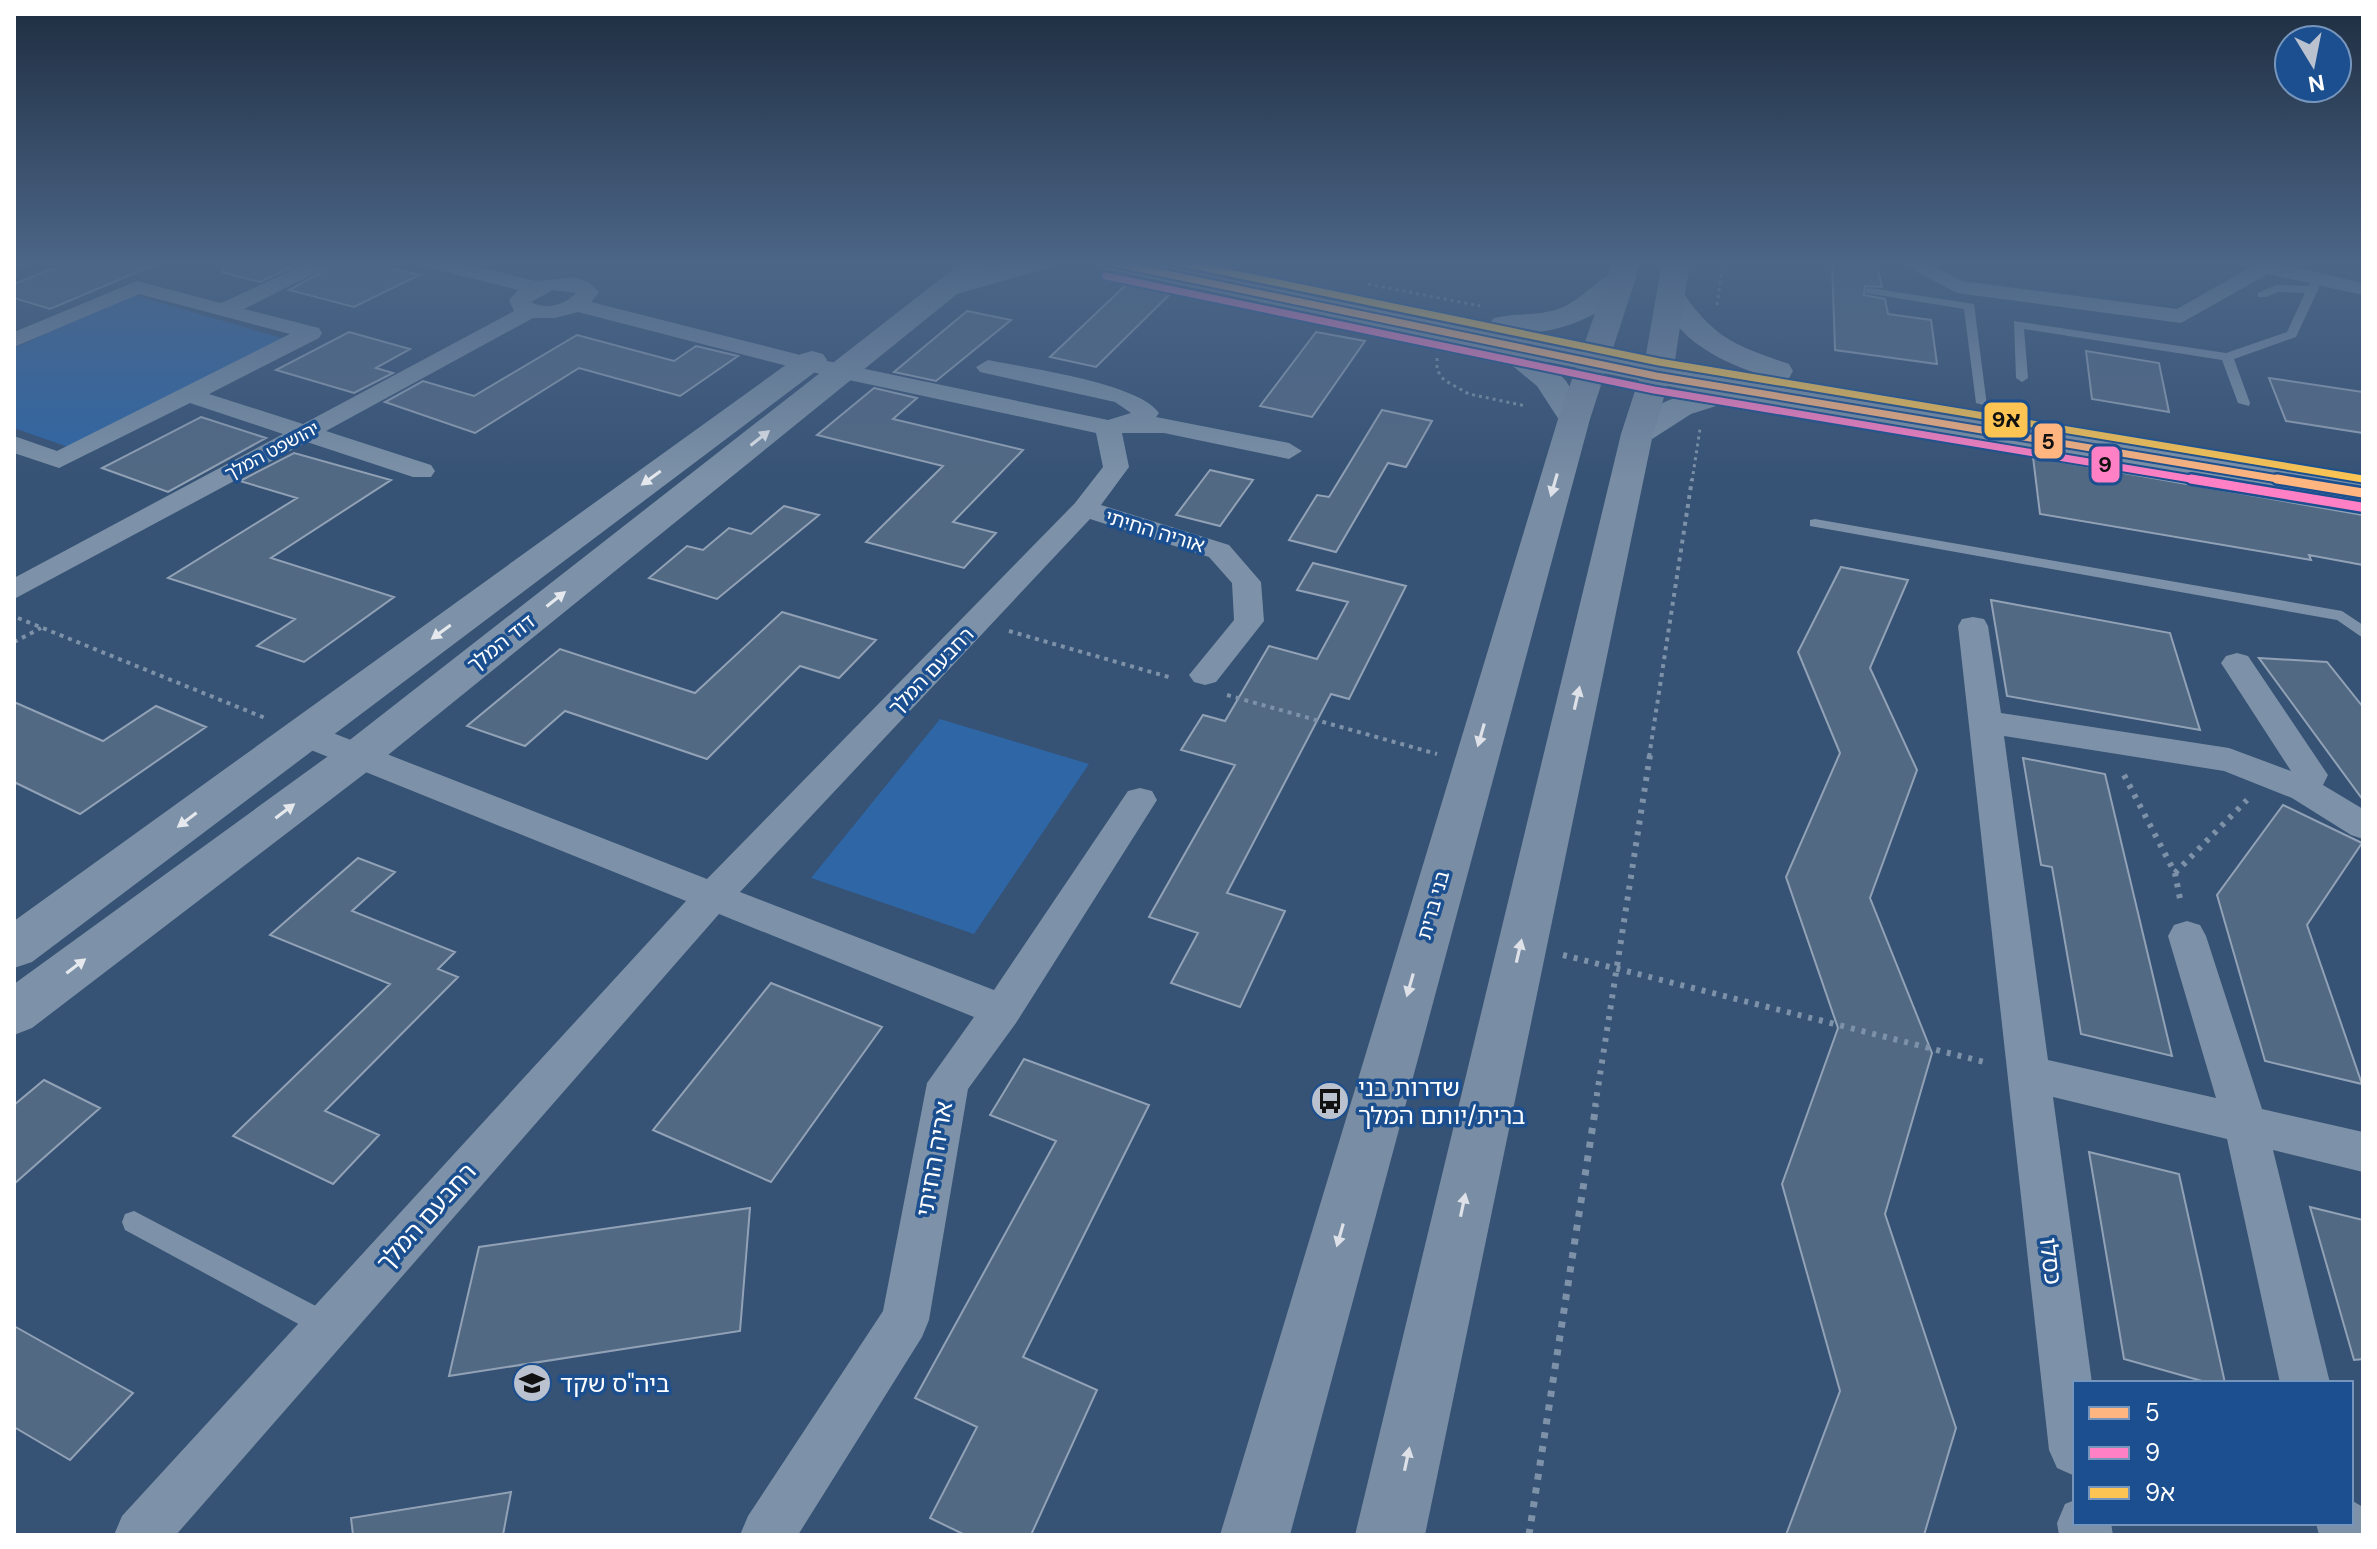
<svg xmlns="http://www.w3.org/2000/svg" width="2377" height="1549" font-family="'DM Sans','Noto Sans Hebrew',sans-serif">
<style>
.green{fill:#2f66a5}
.building{fill:#526984;stroke:#92a2b6;stroke-width:2}
.lines{fill:none;stroke-linecap:round;stroke-linejoin:round}
.path-far3{stroke:#7d92a8;stroke-width:3;stroke-dasharray:3 4;stroke-linecap:butt}
.path-far2{stroke:#7d92a8;stroke-width:4;stroke-dasharray:4 5;stroke-linecap:butt}
.path-far1{stroke:#7d92a8;stroke-width:6;stroke-dasharray:4 7;stroke-linecap:butt}
.path{stroke:#7d92a8;stroke-width:7;stroke-dasharray:6 8;stroke-linecap:butt}
.service{fill:#7d92a8;fill-rule:evenodd}
.minor{fill:#7d92a8;fill-rule:evenodd}
.tertiary{fill:#7d92a8;fill-rule:evenodd}
.secondary{fill:#798da4;fill-rule:evenodd}
.bus-1-far1-casing{stroke:#1b4f8f;stroke-width:11}
.bus-1-casing{stroke:#1b4f8f;stroke-width:14}
.bus-2-far1-casing{stroke:#1b4f8f;stroke-width:11}
.bus-2-casing{stroke:#1b4f8f;stroke-width:14}
.bus-3-casing{stroke:#1b4f8f;stroke-width:11}
.bus-1-far1{stroke:#ffb580;stroke-width:7}
.bus-1{stroke:#ffb580;stroke-width:9}
.bus-2-far1{stroke:#ff80c5;stroke-width:7}
.bus-2{stroke:#ff80c5;stroke-width:9}
.bus-3{stroke:#fcc553;stroke-width:7}
.oneway{fill:#e5e9ee}
.oneway2{fill:#dee2e8}
.labels{text-anchor:middle;dominant-baseline:central;stroke-width:7;stroke-linejoin:round;paint-order:stroke}
.far-street-label{font-size:18px;fill:#fff;stroke:#1b4f8f}
.street-label{font-size:20px;fill:#fff;stroke:#1b4f8f}
.near-poi-label{font-size:24px;fill:#fff;stroke:#1b4f8f;text-anchor:start}
.near-street-label{font-size:24px;fill:#fff;stroke:#1b4f8f}
.line-badge{stroke:#1b4f8f;stroke-width:3}
.pale-badge-label{font-size:22px;text-anchor:middle;font-weight:bold;fill:#111}
</style>
<rect width="100%" height="100%" fill="#365274"/>
<!-- green -->
<path class="green" d="M134 295 285 339 68 447 14 428V348Z
M940 719 1089 764 974 934 811 878Z"/>
<!-- building -->
<path class="building" d="M69 262H161L50 309 14 298V284Z
M224 262H303L260 282 222 272Z
M340 262H368L419 275 354 307 289 290Z
M1832 262H1876L1882 287 1865 286 1864 295 1885 299 1888 314 1931 320 1937 364 1835 350Z
M1130 281 1174 290 1096 367 1050 357Z
M967 311 1011 320 936 381 894 372Z
M349 332 410 349 376 368 393 373 354 393 276 370Z
M1316 332 1365 341 1312 417 1260 406Z
M577 335 674 361 696 346 738 356 680 396 579 368 475 433 385 402 423 381 474 396Z
M2086 351 2159 363 2169 412 2092 399Z
M2269 378 2363 392V433L2286 421Z
M874 388 917 398 893 419 1023 450 953 522 996 533 964 568 866 542 943 466 817 435Z
M1382 410 1432 421 1406 467 1388 463 1336 552 1289 540 1317 495 1329 497Z
M201 417 266 438 168 492 102 468Z
M294 453 391 480 271 558 394 597 304 662 257 646 295 619 168 578 297 498 240 481Z
M2033 457 2363 515V565L2309 555 2311 560 2040 514Z
M1210 470 1253 480 1220 526 1176 515Z
M784 506 819 515 717 599 649 578 687 546 703 550 729 528 751 534Z
M1313 563 1406 586 1349 699 1331 694 1227 893 1285 911 1240 1007 1171 983 1198 933 1149 917 1235 765 1181 750 1203 715 1225 721 1269 646 1317 659 1348 602 1297 590Z
M1841 567 1908 580 1870 668 1917 770 1870 898 1932 1053 1885 1214 1956 1428 1924 1535H1786L1840 1391 1782 1184 1838 1028 1786 877 1840 753 1798 652Z
M1991 600 2170 633 2200 730 2007 696Z
M782 612 876 640 839 678 800 666 707 759 565 711 525 746 467 726 560 649 695 693Z
M2259 658 2327 662 2363 707V800Z
M14 702 103 741 156 706 206 727 80 814 14 782Z
M2023 758 2105 774 2172 1056 2081 1034 2052 867 2041 865Z
M2283 805 2362 843 2307 925 2362 1084 2265 1061 2217 895Z
M358 858 395 872 352 911 455 952 438 969 458 977 325 1111 379 1135 333 1184 233 1136 390 984 270 935Z
M771 983 882 1027 771 1182 653 1130Z
M1024 1059 1149 1105 1023 1357 1097 1390 1031 1535H965L930 1518 977 1427 915 1398 1056 1141 990 1115Z
M44 1080 100 1108 14 1184V1105Z
M2089 1152 2179 1174 2225 1383H2209L2124 1359Z
M2310 1207 2363 1220V1359L2354 1360Z
M750 1208 740 1331 449 1376 479 1247Z
M14 1326 133 1393 70 1460 14 1427Z
M511 1492 503 1535H353L351 1518Z"/>
<g class="lines">
<!-- path-far3 -->
<path class="path-far3" d="M1368 284 1480 306
M1717 305 1723 262
M1437 358V370L1444 380 1469 394 1526 406
M1692 481 1700 429"/>
<!-- path-far2 -->
<path class="path-far2" d="M18 618 265 718
M1009 631 1172 678
M14 642 41 628
M1227 695 1437 754
M1649 757 1692 479"/>
<!-- path-far1 -->
<path class="path-far1" d="M2124 775 2175 873 2181 904
M2175 873 2247 800
M1563 955 1988 1063
M1595 1107 1650 755"/>
<!-- path -->
<path class="path" d="M1529 1535 1596 1105"/>
<!-- service -->
<path class="service" d="M2312 279 2322 281 2296 337 2234 359 2250 403 2249 406 2238 403 2222 360 2024 329 2028 378 2022 382 2016 378 2014 321 2226 353 2287 332 2305 293 2278 292 2266 297H2258V293L2276 285 2308 286Z
M1870 288 1974 304 1987 406 1976 403 1964 309 1866 293V289Z
M1815 519 2342 611 2363 625V638L2337 620 1810 526V520Z
M134 1211 335 1316 339 1325 335 1334 326 1338 317 1334 125 1230 122 1222 125 1214Z"/>
<!-- minor -->
<path class="minor" d="M14 262H31L14 270Z
M310 262H337L244 309 319 328 322 333 319 338 209 394 303 424 514 311 509 300 518 290 424 266 421 262H456L536 281 573 277 589 282 599 292 591 302 808 357 1108 420 1131 413 1115 402 980 372 976 367 988 360C1026 368 1139 383 1159 413L1156 417 1289 443 1302 451 1289 459 1164 433H1122L1129 467 1101 505 1229 545 1261 582 1264 621 1216 682 1205 685 1194 682 1189 675 1234 620 1232 583 1209 557 1090 519 740 892 994 990 1128 791 1140 788 1152 791 1157 800 1016 1023 968 1089 929 1320 922 1337 798 1535H740L748 1516 883 1311 927 1083 974 1017 719 914 176 1535H114L122 1516 686 901 291 742 287 734 291 726 303 723 315 726 707 879 1075 503 1103 467 1096 433 807 371 578 312 555 318H533L326 431 431 465 435 471 431 477H413L307 442 14 599V578L283 434 190 403 59 468 14 453V436L57 451 290 334 139 294 14 347V332L137 281 221 303ZM553 290 576 293C565 305 546 310 531 302Z
M1899 262H1925L1962 281 2177 309 2249 268 2242 262H2272L2363 283V295L2268 274 2181 323 1957 293Z
M1973 617 1984 619 1988 626 2001 713 2229 748 2291 771 2221 663 2226 656 2237 653 2248 656 2328 775 2323 785 2363 809V839L2351 835 2292 798 2224 771 2004 736 2048 1060 2216 1098 2168 936 2174 925 2187 921 2200 925 2206 936 2262 1109 2363 1132V1172L2273 1150 2330 1383H2280L2227 1139 2053 1097 2092 1383H2075V1476L2057 1468 2049 1450 1958 626 1962 619Z
M2075 1500V1523H2111L2113 1535H2059L2057 1523 2065 1504Z
M2351 1500 2363 1507V1535H2319L2316 1523H2351Z"/>
<!-- tertiary -->
<path class="tertiary" d="M962 262H992L989 267 1009 262H1052L1048 268 957 294 372 768 32 1028 14 1035V984L342 746Z
M1095 262H1147L1656 367 2363 483V503L1738 399 1691 414 1649 441 1637 444 1625 441 1621 434C1636 412 1668 400 1693 391L1548 362 1566 381 1590 419 1585 426 1574 429 1563 426 1537 386 1496 352 1109 270 1099 268Z
M1622 270 1632 272 1636 278C1607 319 1542 342 1494 330L1489 324 1494 318C1517 312 1541 317 1563 307 1584 298 1600 275 1622 270Z
M1671 288 1681 290C1715 339 1734 345 1789 364L1793 371 1789 378C1773 381 1761 375 1747 370 1705 354 1678 335 1657 296L1661 290Z
M812 351 823 354 827 360 823 366 32 962 14 968V921L801 354Z"/>
<!-- secondary -->
<path class="secondary" d="M1613 262H1641L1590 419 1290 1535H1220L1558 419Z
M1662 262H1690L1675 360 1653 434 1425 1535H1355L1621 434 1645 360Z"/>
<!-- bus-1-far1 casing -->
<g class="bus-1-far1-casing">
<path id="bus-1-far1" d="M1109 262 1656 376 2290 481"/>
</g>
<!-- bus-1 casing -->
<g class="bus-1-casing">
<path id="bus-1" d="M2277 479 2363 493"/>
</g>
<!-- bus-2-far1 casing -->
<g class="bus-2-far1-casing">
<path id="bus-2-far1" d="M1106 276 1654 390 2203 481"/>
</g>
<!-- bus-2 casing -->
<g class="bus-2-casing">
<path id="bus-2" d="M2191 479 2361 507"/>
</g>
<!-- bus-3 casing -->
<g class="bus-3-casing">
<path id="bus-3" d="M1177 262 1659 362 2363 479"/>
</g>
<!-- bus-1-far1 -->
<use href="#bus-1-far1" class="bus-1-far1"/>
<!-- bus-1 -->
<use href="#bus-1" class="bus-1"/>
<!-- bus-2-far1 -->
<use href="#bus-2-far1" class="bus-2-far1"/>
<!-- bus-2 -->
<use href="#bus-2" class="bus-2"/>
<!-- bus-3 -->
<use href="#bus-3" class="bus-3"/>
</g>
<!-- one-way arrows -->
<defs><path id="oneway-solid" d="M-6-.8H1V-3.2L6.5 0L1 3.2V.8H-6Z" transform="scale(2)"/></defs>
<g class="oneway">
<use href="#oneway-solid" transform="translate(760 438) rotate(-38)"/>
<use href="#oneway-solid" transform="translate(651 478) rotate(144)"/>
<use href="#oneway-solid" transform="translate(556 599) rotate(-38)"/>
<use href="#oneway-solid" transform="translate(441 632) rotate(144)"/>
<use href="#oneway-solid" transform="translate(285 811) rotate(-37)"/>
<use href="#oneway-solid" transform="translate(187 820) rotate(143)"/>
<use href="#oneway-solid" transform="translate(76 966) rotate(-37)"/>
</g>
<g class="oneway2">
<use href="#oneway-solid" transform="translate(1554 485) rotate(106)"/>
<use href="#oneway-solid" transform="translate(1577 698) rotate(-77)"/>
<use href="#oneway-solid" transform="translate(1481 735) rotate(106)"/>
<use href="#oneway-solid" transform="translate(1519 951) rotate(-77)"/>
<use href="#oneway-solid" transform="translate(1410 985) rotate(106)"/>
<use href="#oneway-solid" transform="translate(1463 1205) rotate(-78)"/>
<use href="#oneway-solid" transform="translate(1340 1235) rotate(106)"/>
<use href="#oneway-solid" transform="translate(1407 1459) rotate(-78)"/>
</g>
<!-- sky -->
<linearGradient id="sky" x2="0" y2="1"><stop stop-color="#1e2d40"/><stop offset="0.55" stop-color="#4c6688"/><stop offset="1" stop-color="#4c6688" stop-opacity="0"/></linearGradient>
<rect width="2377" height="479" fill="url(#sky)"/>
<!-- icons -->
<defs>
<g id="bus-disc" transform="scale(2)"><circle r="9.5" fill="#b9c2ce" stroke="#1b4f8f"/><path d="M-5-6H5V4H4V6H2V4H-2V6H-4V4H-5ZM-3.5-4V0h7V-4ZM-3.5 1.2v1.5H-2V1.2ZM2 1.2v1.5H3.5V1.2Z" fill="#111"/></g>
<g id="school-disc" transform="scale(2)"><circle r="9.5" fill="#b9c2ce" stroke="#1b4f8f"/><path d="M0-5L7-2L0 1L-7-2ZM-4 1L0 2.5L4 1V4Q0 6-4 4Z" fill="#111"/></g>
</defs>
<g fill-rule="evenodd">
<use href="#bus-disc" x="1330" y="1101"/>
<use href="#school-disc" x="532" y="1383"/>
</g>
<g class="labels">
<!-- far-street labels -->
<g class="far-street-label">
<text transform="translate(272 451) rotate(-28)">יהושפט המלך</text>
</g>
<!-- street labels -->
<g class="street-label">
<text transform="translate(1155 531) rotate(17)">אוריה החיתי</text>
<text transform="translate(501 643) rotate(-38)">דוד המלך</text>
<text transform="translate(931 671) rotate(-46)">רחבעם המלך</text>
<text transform="translate(1433 905) rotate(-74)">בני ברית</text>
</g>
<!-- near-poi labels -->
<g class="near-poi-label">
<text x="1358" y="1087">שדרות בני<tspan x="1358" dy="28">ברית/יותם המלך</tspan></text>
<text x="560" y="1383">ביה"ס שקד</text>
</g>
<!-- near-street labels -->
<g class="near-street-label">
<text transform="translate(934 1159) rotate(-80)">אריה החיתי</text>
<text transform="translate(426 1217) rotate(-48)">רחבעם המלך</text>
<text transform="translate(2051 1261) rotate(83)">כסלו</text>
</g>
</g>
<g class="line-badge">
<rect x="1983" y="401" width="46" height="38" rx="8" fill="#fcc553"/>
<rect x="2033" y="422" width="31" height="38" rx="8" fill="#ffb580"/>
<rect x="2090" y="445" width="31" height="39" rx="8" fill="#ff80c5"/>
</g>
<g class="pale-badge-label">
<text x="2006" y="427">9א</text>
<text x="2048" y="449">5</text>
<text x="2105" y="472">9</text>
</g>
<!-- border -->
<rect width="2377" height="1549" fill="none" stroke="#ffffff" stroke-width="32"/>
<!-- legend -->
<rect x="2073" y="1381" width="280" height="144" fill="#1b4f8f" stroke="#7695bc" stroke-width="2"/>
<rect x="2089" y="1407" width="40" height="12" fill="#ffb580" stroke="#7695bc" stroke-width="2"/>
<text x="2145" y="1421" font-size="24" fill="#ffffff">5</text>
<rect x="2089" y="1447" width="40" height="12" fill="#ff80c5" stroke="#7695bc" stroke-width="2"/>
<text x="2145" y="1461" font-size="24" fill="#ffffff">9</text>
<rect x="2089" y="1487" width="40" height="12" fill="#fcc553" stroke="#7695bc" stroke-width="2"/>
<text x="2145" y="1501" font-size="24" fill="#ffffff">9א</text>
<!-- north arrow -->
<g transform="translate(2313 64) rotate(170)"><circle r="38" fill="#1b4f8f" stroke="#7695bc" stroke-width="2"/>
<path d="M0-6L14 30L0 20L-14 30Z" fill="#b9c2ce"/>
<text y="-12" font-size="22" font-weight="bold" text-anchor="middle" fill="#ffffff">N</text>
</g>
</svg>
